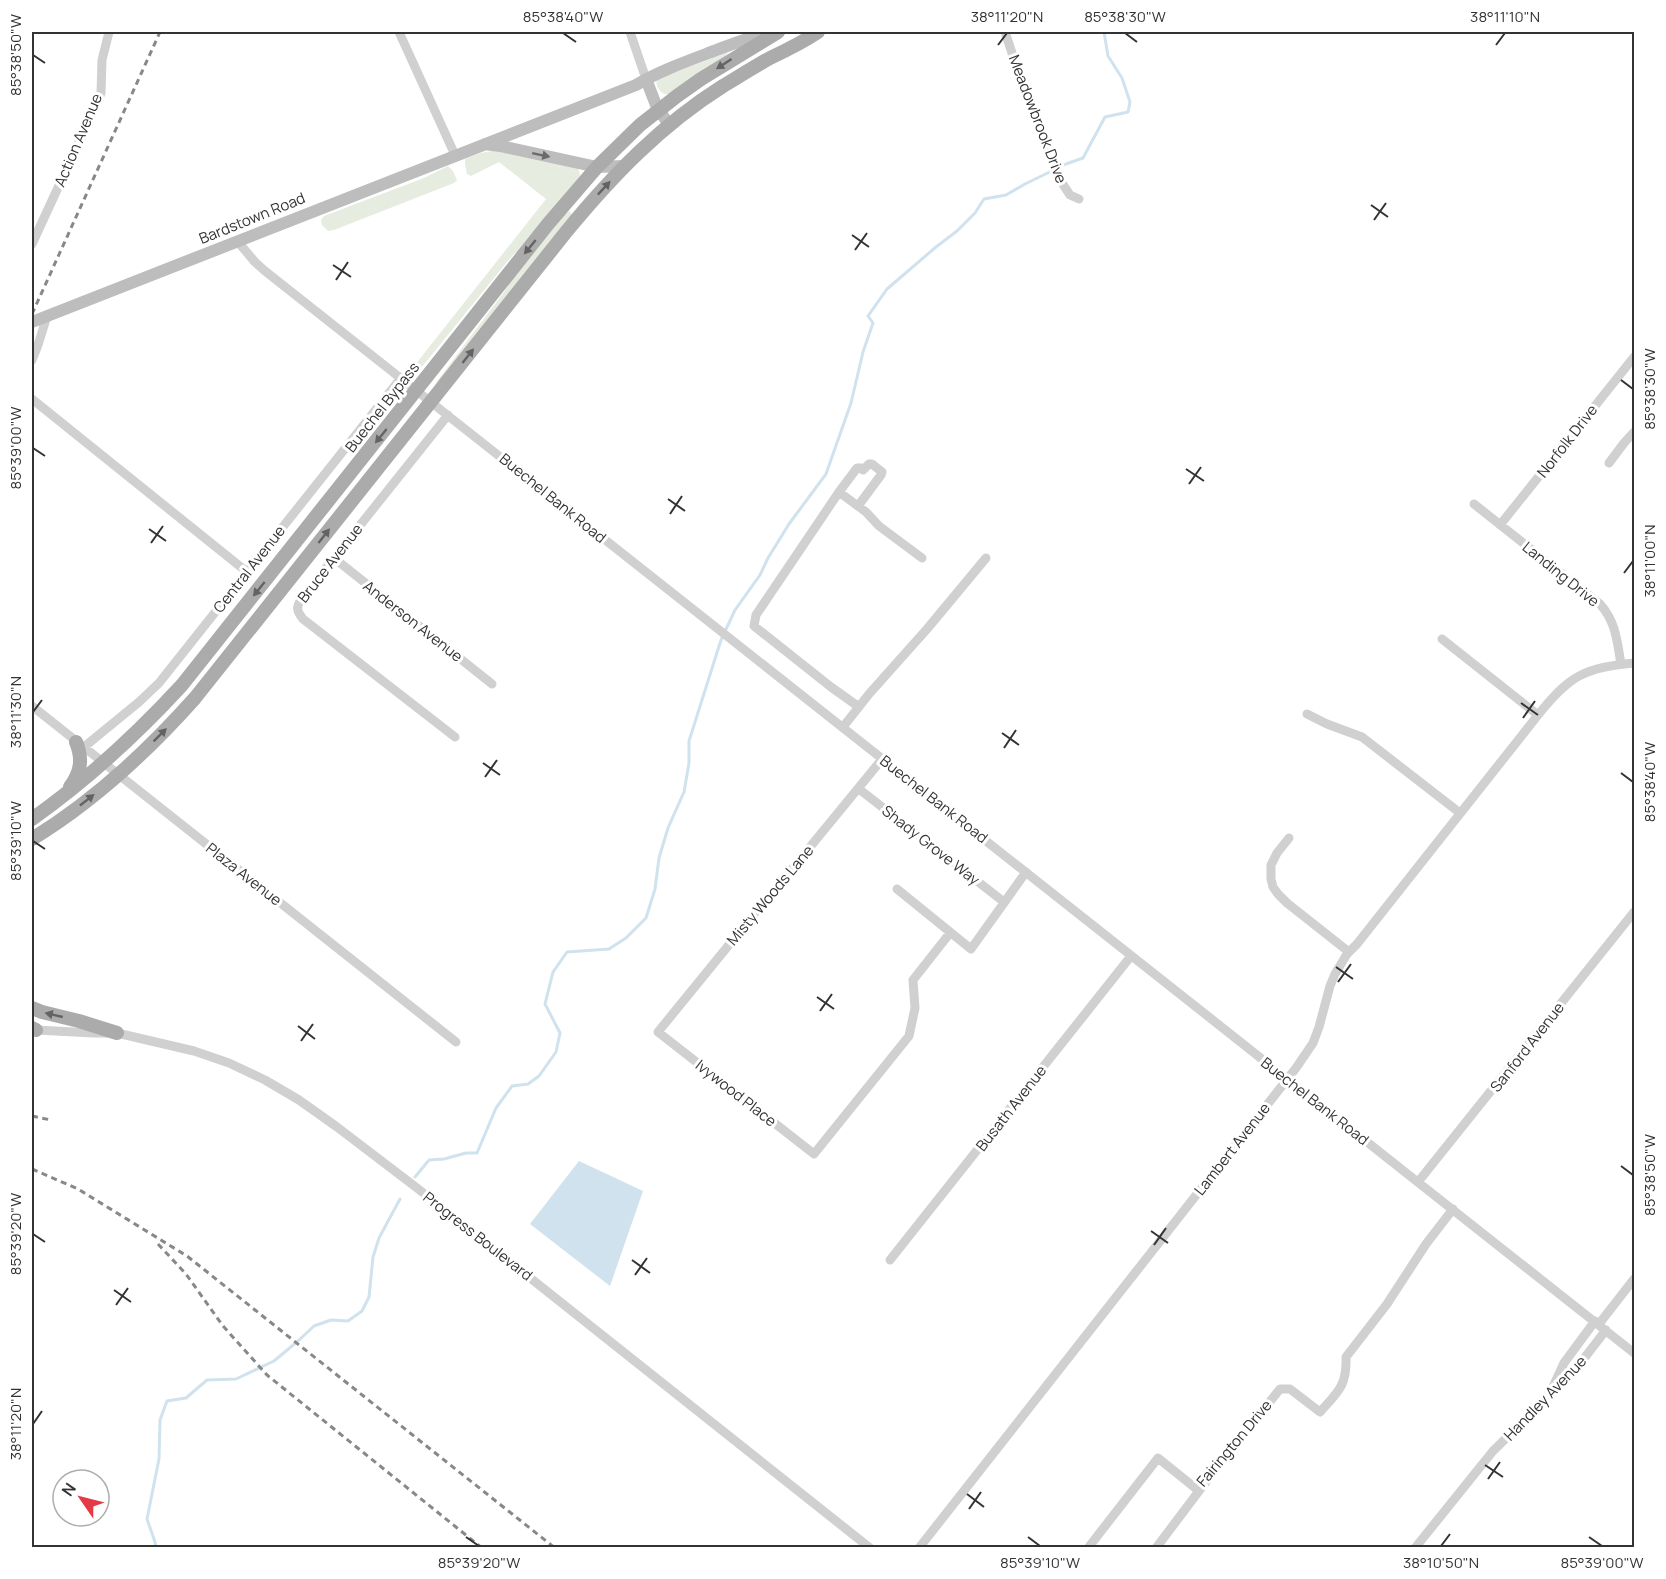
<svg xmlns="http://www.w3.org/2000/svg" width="1666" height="1579" font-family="Manrope,sans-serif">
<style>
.green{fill:#e6ecdf}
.water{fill:#cfe2ee}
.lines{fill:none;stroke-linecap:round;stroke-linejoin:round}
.stream{stroke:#cfe2ee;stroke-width:3}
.minor{stroke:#d0d0d0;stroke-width:9}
.secondary{stroke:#bdbdbd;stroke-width:12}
.primary{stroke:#ababab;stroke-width:14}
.rail{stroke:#888;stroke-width:3;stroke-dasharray:6 4.5;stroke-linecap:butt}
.oneway{fill:#636363}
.oneway2{fill:#6a6a6a}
.ticks{fill:none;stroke:#333;stroke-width:2}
.labels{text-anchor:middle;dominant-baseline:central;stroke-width:6;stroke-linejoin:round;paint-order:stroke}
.street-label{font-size:15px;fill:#333;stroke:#fff}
.neatline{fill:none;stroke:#333;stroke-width:2}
.ticks-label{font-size:15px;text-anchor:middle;fill:#333}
</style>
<rect width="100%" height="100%" fill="#fff"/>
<!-- green -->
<path class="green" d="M729 52 725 56 670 94H664C659 91 655 85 657 79Z
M492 151H504L577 168 579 170 580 176 518 252 515 253 507 262 417 373 412 375 413 373 411 370 546 199 499 162 471 176 467 174 465 164V159L481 153Z
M448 166 453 171 457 180 454 183 334 230 328 231 322 225 321 220 324 216 424 178Z
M570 211 572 216 439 381 435 384 504 292 518 268 561 216Z"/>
<!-- water -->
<path class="water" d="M579 1161 643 1191 610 1286 530 1224Z"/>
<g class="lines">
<!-- stream -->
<path class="stream" d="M415 1177 429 1160 444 1159 466 1153H477L496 1108 512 1086 528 1084 539 1076 556 1052 560 1033 545 1004 553 972 567 952 609 949 626 938 646 918 655 889 659 858 668 828 684 792 689 763V741L721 640 735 610 760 575 768 558 789 524 826 474 851 403 863 352 873 323 868 316 887 289 936 247 957 231 975 213 984 199 1006 195 1025 184 1066 164 1083 158 1105 117 1128 112 1130 102 1122 78 1108 56 1104 32
M156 1548 155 1542 147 1519 159 1459 160 1420 167 1401 186 1398 207 1380 236 1379 274 1361 298 1341 314 1326 331 1320 348 1321 362 1311 369 1297 373 1257 379 1238 400 1199"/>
<!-- minor -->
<path class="minor" d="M399 32 455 155
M630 32 646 79
M1005 32 1017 68 1056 174 1070 195 1079 199
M238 242 255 262 265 271 1634 1353
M32 244 97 103 101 93 102 60 109 32
M32 360 38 345 47 316
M32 399 247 572
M448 415 302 598C296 607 296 610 303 619L455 737
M1609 463 1624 443 1634 432
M839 492 857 468H861L863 470 869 464H872L882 472 881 475 858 506
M1474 504 1600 604C1616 622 1617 641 1621 664
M1500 525 1634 357
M334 558 492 684
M1442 639 1538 715
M32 706 456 1042
M859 707 831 687 754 626 756 615 839 492 866 512 879 526 922 558
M1307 714 1327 724 1362 737 1460 813
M843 727 869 694 927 629 986 558
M84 747 139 702 159 683 401 378
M883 758 778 886 763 903 658 1032 814 1154 909 1036 915 1008 913 980 950 933
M859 789 1004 902
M1289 838 1277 853 1271 865V879L1273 887 1278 894 1287 903 1349 952
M897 889 971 949 1026 872
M36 1030 93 1033H117L194 1051 229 1063 265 1080 299 1100 337 1127 417 1188 870 1548
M1418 1182 1634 912
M890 1260 1131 956
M1599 1324 1634 1279
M1552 1389 1564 1363 1595 1321
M919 1548 1296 1068 1313 1043 1319 1027 1330 986 1335 974 1347 954 1357 944 1538 715C1570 675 1584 668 1634 663
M1088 1548 1158 1458 1199 1491 1280 1389H1290L1320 1412C1338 1392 1347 1386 1346 1357L1387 1304 1426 1244 1453 1209
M1156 1548 1199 1491
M1415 1548 1493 1451 1572 1374 1606 1330"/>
<!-- secondary -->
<path class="secondary" d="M646 79 656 105 669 125
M485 144 500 146 597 167 624 166
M32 322 636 85C658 72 682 63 706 54 728 46 750 36 773 33"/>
<!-- primary -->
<path class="primary" d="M70 787C81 772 83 759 76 742
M32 819C87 780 136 735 182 685L548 224 597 167 640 125 677 96 701 79 778 32
M32 839C94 801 147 752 195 698L566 232C612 176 661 125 723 86 738 77 754 67 770 58 787 50 803 42 818 32
M32 1008 42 1012 79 1021 117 1033
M32 1028 36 1030"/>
<!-- rail -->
<path class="rail" d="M32 314 160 32
M32 1116 51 1120
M32 1169 78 1189 187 1256 555 1548
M158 1244 186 1274 223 1326 267 1375 482 1548"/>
</g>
<!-- one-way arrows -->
<defs><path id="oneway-solid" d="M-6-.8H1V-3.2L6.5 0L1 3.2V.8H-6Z" transform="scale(1.5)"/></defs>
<g class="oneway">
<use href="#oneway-solid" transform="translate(724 64) rotate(147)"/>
<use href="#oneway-solid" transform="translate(604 188) rotate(-47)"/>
<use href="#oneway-solid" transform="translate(530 247) rotate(129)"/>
<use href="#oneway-solid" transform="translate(468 356) rotate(-52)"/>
<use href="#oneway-solid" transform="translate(381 436) rotate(129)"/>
<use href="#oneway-solid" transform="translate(324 536) rotate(-52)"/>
<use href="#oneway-solid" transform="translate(259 589) rotate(129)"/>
<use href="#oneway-solid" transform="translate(160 735) rotate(-45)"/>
<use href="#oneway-solid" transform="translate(87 800) rotate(-38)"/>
<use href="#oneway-solid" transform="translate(54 1015) rotate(-167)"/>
</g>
<use class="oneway2" href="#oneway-solid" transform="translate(541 155) rotate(12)"/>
<!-- ticks -->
<path class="ticks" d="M563 33 576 42M1125 33 1137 42M998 45 1007 33M1496 45 1505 33M33 55 45 63M1371 205 1388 217M1374 220 1386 203M852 235 869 247M855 250 867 233M333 265 351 277M336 280 348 262M1621 380 1633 389M33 448 45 456M1186 469 1204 481M1189 484 1201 467M668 499 685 511M670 514 682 496M149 529 166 541M151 543 163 526M1624 573 1633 561M1521 703 1538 715M33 712 42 700M1523 718 1535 701M1002 733 1019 745M1004 748 1016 730M483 763 500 775M1621 773 1633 782M485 777 497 760M33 841 45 849M1336 967 1353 979M1338 982 1351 964M817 997 834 1009M820 1011 832 994M298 1026 315 1039M301 1041 313 1024M1621 1166 1633 1175M1151 1231 1168 1243M33 1234 45 1242M1154 1245 1166 1228M632 1260 650 1273M635 1275 647 1258M114 1290 131 1302M116 1305 128 1288M33 1424 42 1411M1485 1465 1503 1477M1488 1479 1500 1462M967 1494 984 1507M969 1509 981 1492M466 1537 479 1546M1028 1537 1040 1546M1589 1537 1602 1546M1441 1546 1450 1534"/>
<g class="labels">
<!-- street labels -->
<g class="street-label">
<text transform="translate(1038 119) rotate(69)">Meadowbrook Drive</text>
<text transform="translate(78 140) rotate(-67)">Action Avenue</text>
<text transform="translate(252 218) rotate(-22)">Bardstown Road</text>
<text transform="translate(382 407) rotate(-52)">Buechel Bypass</text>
<text transform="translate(1567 441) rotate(-52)">Norfolk Drive</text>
<text transform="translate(553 498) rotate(39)">Buechel Bank Road</text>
<text transform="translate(330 563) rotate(-52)">Bruce Avenue</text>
<text transform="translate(249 569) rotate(-52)">Central Avenue</text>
<text transform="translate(1561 574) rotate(39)">Landing Drive</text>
<text transform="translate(413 621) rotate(38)">Anderson Avenue</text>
<text transform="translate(934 799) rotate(38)">Buechel Bank Road</text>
<text transform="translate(931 845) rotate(38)">Shady Grove Way</text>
<text transform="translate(244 874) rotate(38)">Plaza Avenue</text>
<text transform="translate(770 895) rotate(-50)">Misty Woods Lane</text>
<text transform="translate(1527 1047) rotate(-52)">Sanford Avenue</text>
<text transform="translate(736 1093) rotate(38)">Ivywood Place</text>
<text transform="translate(1315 1101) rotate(38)">Buechel Bank Road</text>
<text transform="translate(1011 1108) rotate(-52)">Busath Avenue</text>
<text transform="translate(1232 1149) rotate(-52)">Lambert Avenue</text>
<text transform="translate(478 1236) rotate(38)">Progress Boulevard</text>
<text transform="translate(1545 1398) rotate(-46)">Handley Avenue</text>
<text transform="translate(1234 1443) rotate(-50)">Fairington Drive</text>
</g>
</g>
<!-- border -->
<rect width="1666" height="1579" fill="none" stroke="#ffffff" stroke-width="66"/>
<!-- north arrow -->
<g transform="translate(81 1498) rotate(305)"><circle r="28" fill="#ffffff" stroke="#adadad" stroke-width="1.5"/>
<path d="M0-4.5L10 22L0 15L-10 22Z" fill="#e63946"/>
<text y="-9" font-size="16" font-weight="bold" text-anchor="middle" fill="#333333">N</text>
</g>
<rect x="33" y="33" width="1600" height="1513" class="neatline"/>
<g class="ticks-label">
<text x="563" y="22">85°38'40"W</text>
<text x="1007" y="22">38°11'20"N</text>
<text x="1125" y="22">85°38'30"W</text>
<text x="1505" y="22">38°11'10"N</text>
<text transform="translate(16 55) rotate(-90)" y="5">85°38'50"W</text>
<text transform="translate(1650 389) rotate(-90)" y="5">85°38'30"W</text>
<text transform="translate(16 448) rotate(-90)" y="5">85°39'00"W</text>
<text transform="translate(1650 561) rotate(-90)" y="5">38°11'00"N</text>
<text transform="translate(16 712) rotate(-90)" y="5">38°11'30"N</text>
<text transform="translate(1650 782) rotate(-90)" y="5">85°38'40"W</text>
<text transform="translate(16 841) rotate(-90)" y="5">85°39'10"W</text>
<text transform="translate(1650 1175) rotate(-90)" y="5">85°38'50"W</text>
<text transform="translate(16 1234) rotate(-90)" y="5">85°39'20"W</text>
<text transform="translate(16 1424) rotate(-90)" y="5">38°11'20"N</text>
<text x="479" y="1568">85°39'20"W</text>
<text x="1040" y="1568">85°39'10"W</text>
<text x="1441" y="1568">38°10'50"N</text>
<text x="1602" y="1568">85°39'00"W</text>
</g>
</svg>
